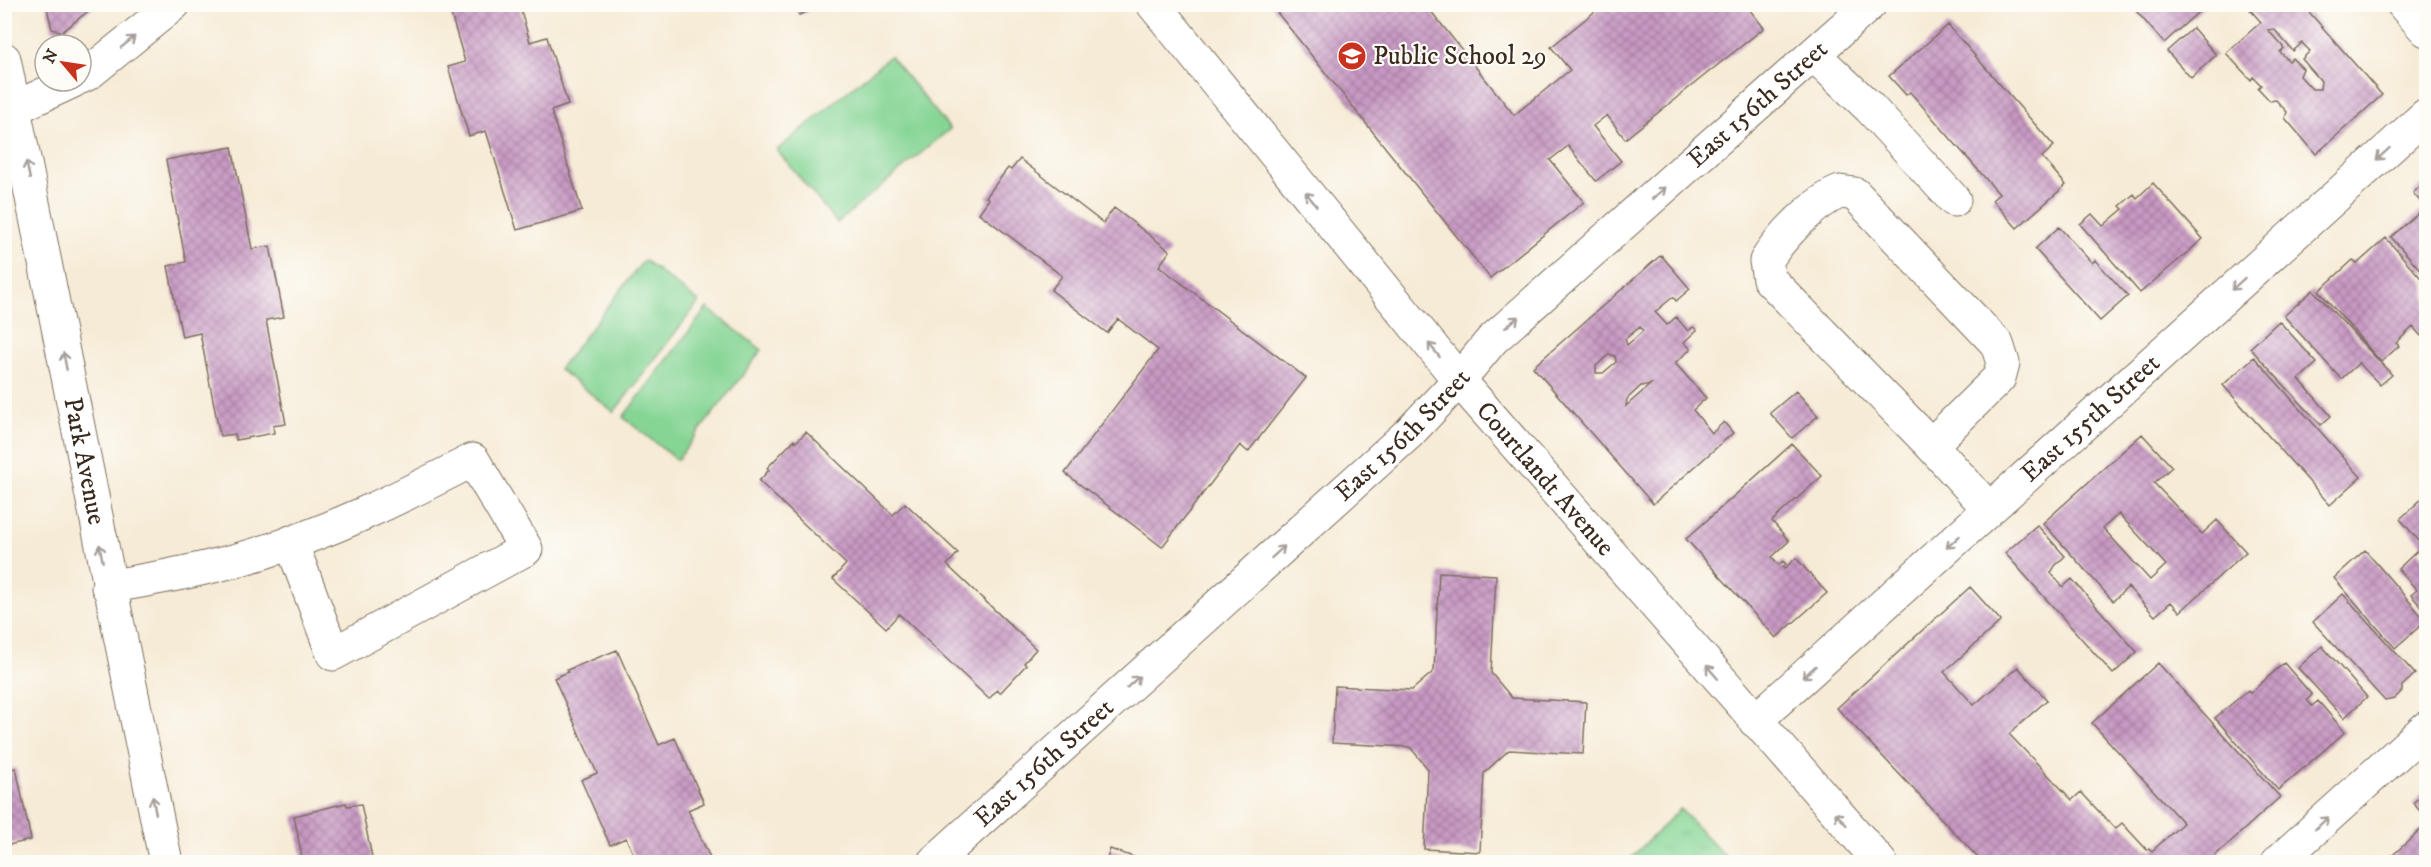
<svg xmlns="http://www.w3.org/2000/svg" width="2431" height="867" font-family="'IM FELL DW Pica',serif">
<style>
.green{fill:#86d595;stroke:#60805a;stroke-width:1.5}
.park{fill:url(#park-tufts);stroke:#60805a;stroke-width:1.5}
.building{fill:url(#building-cross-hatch);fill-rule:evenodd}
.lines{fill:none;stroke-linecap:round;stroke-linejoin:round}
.minor-casing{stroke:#7c6e5e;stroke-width:35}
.major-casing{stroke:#7c6e5e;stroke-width:35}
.minor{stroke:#fff;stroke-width:33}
.major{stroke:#fff;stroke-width:33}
.oneway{stroke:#a79f9a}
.labels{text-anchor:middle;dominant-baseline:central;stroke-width:4.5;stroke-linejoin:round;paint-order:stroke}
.poi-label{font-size:26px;fill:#3b2a1e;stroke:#fdfcf7;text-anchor:start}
.street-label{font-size:26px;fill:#3b2a1e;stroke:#fdfcf7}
</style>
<defs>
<pattern id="park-tufts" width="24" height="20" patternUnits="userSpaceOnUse" patternTransform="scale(1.5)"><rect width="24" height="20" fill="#86d595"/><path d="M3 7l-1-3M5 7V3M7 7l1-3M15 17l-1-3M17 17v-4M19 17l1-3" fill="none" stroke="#75b780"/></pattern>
<pattern id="building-cross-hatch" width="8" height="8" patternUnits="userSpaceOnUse" patternTransform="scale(1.5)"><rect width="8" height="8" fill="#c899c4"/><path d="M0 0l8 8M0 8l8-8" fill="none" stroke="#a47d9f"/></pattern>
</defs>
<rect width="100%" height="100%" fill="#fdfcf7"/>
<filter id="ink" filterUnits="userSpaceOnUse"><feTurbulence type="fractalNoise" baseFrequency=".0167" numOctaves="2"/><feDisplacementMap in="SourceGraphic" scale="12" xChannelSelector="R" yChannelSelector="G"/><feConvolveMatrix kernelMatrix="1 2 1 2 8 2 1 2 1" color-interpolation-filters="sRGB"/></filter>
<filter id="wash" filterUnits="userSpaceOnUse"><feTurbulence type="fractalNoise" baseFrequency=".008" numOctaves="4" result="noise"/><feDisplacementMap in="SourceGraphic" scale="24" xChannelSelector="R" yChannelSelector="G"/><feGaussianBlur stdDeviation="1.35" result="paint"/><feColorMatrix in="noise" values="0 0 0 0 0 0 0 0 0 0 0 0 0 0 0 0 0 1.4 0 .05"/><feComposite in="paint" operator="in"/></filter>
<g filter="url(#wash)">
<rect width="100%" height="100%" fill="#f6ebd6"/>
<!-- green -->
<path class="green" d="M890 56 950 129 837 223 777 150Z
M644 260 699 302 614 412 559 369Z
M707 308 762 350 677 460 623 417Z"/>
<!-- park -->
<path class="park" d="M1680 809 1730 862H1627Z"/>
<g id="blocks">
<!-- building -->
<path class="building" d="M46 4H97L62 32 52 29Z
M448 4H519L530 42 547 37 568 105 551 111 582 211 517 230 486 131 469 136 448 67 465 62Z
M795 4H824V5L799 15Z
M1604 4H1745L1764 28 1625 139 1607 115 1593 126 1621 161 1596 181 1568 146 1550 160 1584 202 1490 278 1271 5H1426L1514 115 1570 70 1551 47Z
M2130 4H2207L2164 43Z
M2245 4H2302L2382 95 2316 154 2285 118 2287 112 2276 100 2270 101 2258 88 2261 85 2253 77 2251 80 2226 53 2261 22ZM2274 29 2293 51 2302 43 2310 51 2302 59 2321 81 2320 89H2312L2300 76 2303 69 2292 58 2289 61 2280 52 2284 48 2268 30Z
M1948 25 2054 146 2042 157 2066 185 2017 228 1992 200 1999 194 1910 92 1906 95 1889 76Z
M2193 28 2216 55 2191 78 2167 51Z
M232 147 252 249 270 246 284 317 266 320 286 424 273 426 274 433 236 440 235 434 220 436 200 333 182 337 168 266 186 262 166 160Z
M1020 159 1103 223 1114 208 1170 251 1159 266 1306 378 1248 452 1240 445 1162 547 1065 473 1158 350 1118 319 1107 333 1051 290 1062 276 979 213 989 199 986 197 1008 168 1011 170Z
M2426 181V208L2413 193Z
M2153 183 2203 239 2140 293 2080 224 2092 214 2103 226 2123 209 2120 206 2134 194 2137 198Z
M2422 210 2426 215V276L2391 237Z
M2059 227 2092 263 2095 260 2128 296 2100 321 2035 249Z
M2386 238 2426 284V332L2421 336 2413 327 2396 343 2399 346 2381 362 2319 291 2353 260 2357 264Z
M1661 255 1690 289 1676 301 1673 297 1655 312 1667 325 1676 317 1688 331 1693 327 1697 330 1684 342 1691 349 1675 363 1706 398 1693 410 1712 433 1724 422 1733 433 1653 504 1533 367ZM1640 327 1643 331 1627 345 1625 339ZM1609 354 1615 356 1616 362 1603 373H1596V366ZM1651 384 1626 406 1627 399 1641 386Z
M2313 290 2392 375 2380 385 2359 363 2341 379 2284 316Z
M2279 321 2317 363 2299 379 2331 416 2321 425 2250 348Z
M2254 357 2361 477 2330 505 2223 385Z
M1796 391 1818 416 1792 438 1770 413Z
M806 432 893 515 905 503 958 553 947 565 1036 649 1024 663 1026 665 1000 693 997 690 989 699 899 614 886 628 833 579 846 564 759 481 769 470 767 468 794 440 796 442Z
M2142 434 2172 467 2154 483 2202 534 2217 520 2246 552 2180 612 2171 602 2155 616 2128 587 2113 601 2043 523ZM2119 514 2166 565 2150 580 2103 528Z
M1792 444 1822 476 1772 521 1789 541 1772 557 1779 565 1783 561 1786 564 1782 567 1784 569 1796 558 1827 593 1776 638 1686 539Z
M2426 495V549L2400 519Z
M2037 525 2065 556 2055 566 2051 573 2063 587 2072 579 2137 652 2113 674 2005 553Z
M2365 550 2426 621 2395 648 2334 578Z
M2418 550 2426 560V612L2411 595 2417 590 2398 569Z
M1439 572 1496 575 1491 673 1512 698 1586 702 1583 754 1509 750 1484 773 1480 852 1424 849 1428 769 1410 747 1332 743 1335 686 1412 690 1434 671Z
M1970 587 2001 621 1944 672 1974 705 2018 667 2047 700 2009 734 2072 800 2081 792 2115 829 2122 823 2147 850 2149 848 2152 851 2183 823 2092 723 2158 663 2280 797 2208 862H1982L1837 708Z
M2343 594 2415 674 2402 686V691L2394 699 2385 701 2313 622Z
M2322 646 2367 697 2344 718 2298 668Z
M617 650 659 745 675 738 704 803 688 810 712 862H637L626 838 610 845 581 780 597 773 554 678 568 672 567 670Z
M2284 663 2312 695 2307 700 2312 706 2318 701 2345 732 2278 790 2215 718 2248 690 2250 693Z
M4 710 9 727 4 728Z
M16 768 31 840 4 846V770Z
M2426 791V818L2413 803Z
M346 803 347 806 361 804 373 862H303L294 816Z
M2426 825V862H2385L2394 854Z
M1110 849 1148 862H1106Z"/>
</g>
</g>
<g filter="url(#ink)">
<use href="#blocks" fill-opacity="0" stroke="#7c6e5e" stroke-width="1.5"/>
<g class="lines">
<!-- minor casing -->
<g class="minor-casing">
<g id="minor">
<path id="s1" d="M1153 4 1459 380 1880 862"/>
<path d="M1814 55 1870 108 1954 200"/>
<path id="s2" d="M4 59C59 327 110 595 166 862"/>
<path d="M81 77 89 73 174 4"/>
<path d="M4 113 73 81"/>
<path d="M1840 192 1855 194 1997 344 2003 363 1999 378 1931 445 1769 279 1766 261C1781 237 1814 202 1840 192Z"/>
<path d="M1931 445 1989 509"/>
<path d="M108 587C156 578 204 570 251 556 329 533 401 497 473 460L526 549 333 654 291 542"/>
<path id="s3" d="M1755 721 2426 115"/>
<path id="s4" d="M934 862 1409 433 1459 380 1492 340 1870 4"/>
<path d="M2278 862 2426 728"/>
</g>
</g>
<!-- major casing -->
<g class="major-casing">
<path id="major" d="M2403 4 2426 30"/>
</g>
<!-- minor -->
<use href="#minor" class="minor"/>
<!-- major -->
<use href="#major" class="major"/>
</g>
<!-- one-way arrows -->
<defs><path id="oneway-shaft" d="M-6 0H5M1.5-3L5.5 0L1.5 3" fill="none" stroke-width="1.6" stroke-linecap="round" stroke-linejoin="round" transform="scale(1.5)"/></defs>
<g class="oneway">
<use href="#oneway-shaft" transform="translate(128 42) rotate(-39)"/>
<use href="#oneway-shaft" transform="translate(2383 154) rotate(138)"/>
<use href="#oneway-shaft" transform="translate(28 170) rotate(-102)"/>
<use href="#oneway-shaft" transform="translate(1659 193) rotate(-41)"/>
<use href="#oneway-shaft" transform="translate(1311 199) rotate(-129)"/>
<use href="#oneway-shaft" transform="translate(2238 284) rotate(138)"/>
<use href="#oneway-shaft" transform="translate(1512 322) rotate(-41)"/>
<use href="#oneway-shaft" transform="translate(1434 350) rotate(-129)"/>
<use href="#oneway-shaft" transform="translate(65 361) rotate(-101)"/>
<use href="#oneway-shaft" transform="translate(1953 542) rotate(138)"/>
<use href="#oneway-shaft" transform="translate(1278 552) rotate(-42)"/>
<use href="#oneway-shaft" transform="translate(101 553) rotate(-101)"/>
<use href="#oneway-shaft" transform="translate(1712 672) rotate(-131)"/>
<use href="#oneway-shaft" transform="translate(1809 672) rotate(138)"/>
<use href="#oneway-shaft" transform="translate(1133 682) rotate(-42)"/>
<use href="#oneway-shaft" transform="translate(154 805) rotate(-102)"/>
<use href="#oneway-shaft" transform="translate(1841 819) rotate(-132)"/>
<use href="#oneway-shaft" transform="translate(2322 823) rotate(-42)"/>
</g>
</g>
<!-- icons -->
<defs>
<g id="school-disc" transform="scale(1.5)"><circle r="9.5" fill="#c8321e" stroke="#fdfcf7"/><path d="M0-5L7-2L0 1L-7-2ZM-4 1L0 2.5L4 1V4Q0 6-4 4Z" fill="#fff"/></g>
</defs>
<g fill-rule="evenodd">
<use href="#school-disc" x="1352" y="56"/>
</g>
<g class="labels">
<!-- poi labels -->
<g class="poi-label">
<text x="1373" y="56">Public School 29</text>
</g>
<!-- street labels -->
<g class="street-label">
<text stroke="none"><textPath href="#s4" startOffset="1120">East 156th Street</textPath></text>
<text stroke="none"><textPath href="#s3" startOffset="452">East 155th Street</textPath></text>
<text stroke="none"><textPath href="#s4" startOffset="634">East 156th Street</textPath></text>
<text stroke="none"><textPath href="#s2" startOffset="410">Park Avenue</textPath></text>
<text stroke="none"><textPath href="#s1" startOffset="616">Courtlandt Avenue</textPath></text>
<text stroke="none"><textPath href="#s4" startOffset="148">East 156th Street</textPath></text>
</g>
</g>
<!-- margin -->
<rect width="2431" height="867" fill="none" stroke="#fdfcf7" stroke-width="24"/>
<!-- north arrow -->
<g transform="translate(63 63) rotate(299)"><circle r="28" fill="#fdfcf7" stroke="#afa8a0" stroke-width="1.5"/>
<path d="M0-4.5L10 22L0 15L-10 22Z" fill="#c8321e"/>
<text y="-9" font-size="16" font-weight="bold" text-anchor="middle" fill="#3b2a1e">N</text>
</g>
</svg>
